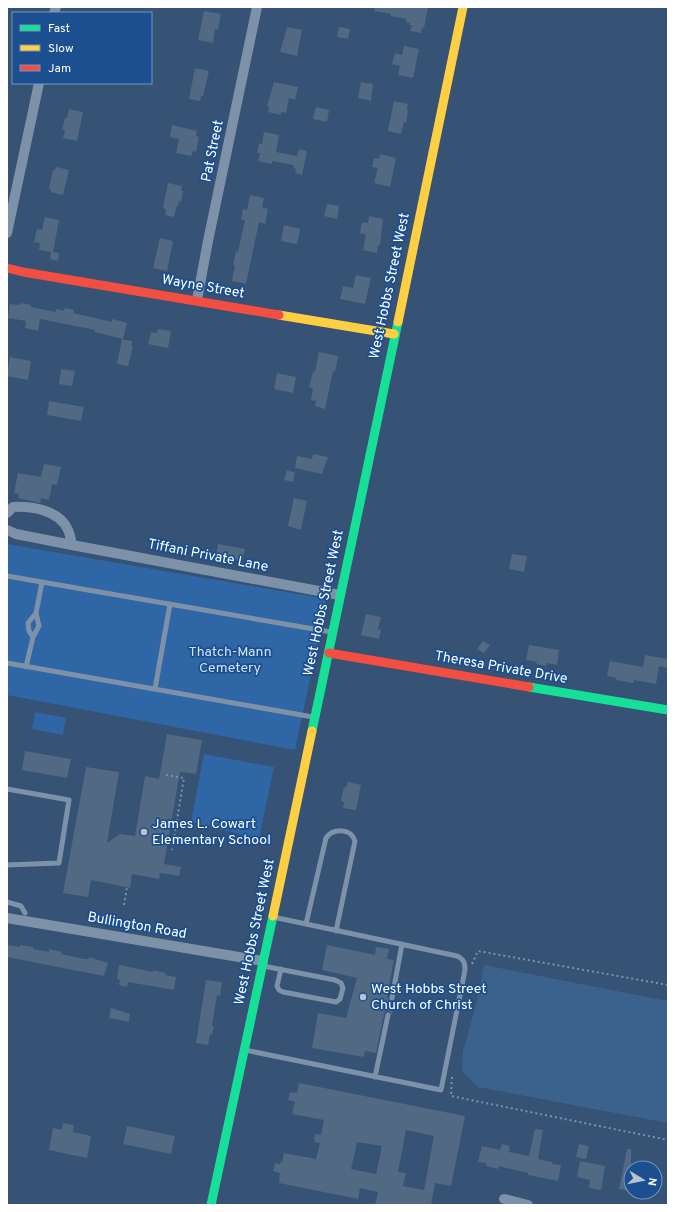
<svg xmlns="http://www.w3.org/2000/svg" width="675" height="1212" font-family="Overpass,sans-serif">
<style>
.green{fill:#2f66a5}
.water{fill:#3b618d}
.building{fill:#526984;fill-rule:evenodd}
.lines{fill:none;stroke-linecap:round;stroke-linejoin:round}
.path{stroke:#7d92a8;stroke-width:2;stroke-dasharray:2 3;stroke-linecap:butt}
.lane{stroke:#7d92a8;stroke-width:5}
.street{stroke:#7d92a8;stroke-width:10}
.fast{stroke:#16e098;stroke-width:9}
.slow{stroke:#ffcf43;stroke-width:9}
.jam{stroke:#f24e42;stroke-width:9}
.poi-dot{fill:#b9c2ce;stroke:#1b4f8f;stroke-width:1.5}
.labels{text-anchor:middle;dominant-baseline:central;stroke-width:3.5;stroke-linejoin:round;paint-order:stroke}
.street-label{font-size:14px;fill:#fff;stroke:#1b4f8f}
.park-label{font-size:14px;fill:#cfe3fa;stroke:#1b4f8f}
.poi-label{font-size:14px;fill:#fff;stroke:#1b4f8f;text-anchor:start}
</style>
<rect width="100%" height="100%" fill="#365274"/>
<!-- green -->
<path class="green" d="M7 544 327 599 295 750 7 695Z
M35 712 66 718 63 735 32 729Z
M204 754 274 767 259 839 191 822Z"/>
<!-- water -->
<path class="water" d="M484 965 668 1001V1123L478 1087 462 1071 463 1051 476 1005Z"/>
<!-- building -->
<path class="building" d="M375 7H428L424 28 422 27 421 33 410 31 412 25H409L410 23 406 22V19L391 16V14L374 11Z
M204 11 221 14 218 30 215 29 213 43 198 40Z
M287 27 302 30 297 56 280 52Z
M339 27 350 29 348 39 337 37Z
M404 46 419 49 413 78 398 75 400 66 392 64 395 53 402 55Z
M195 68 209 71 203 96H201L200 101 189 99Z
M274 82 298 87 295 100 289 98 286 113 281 112V115L268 112 269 106H267Z
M361 82 373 84 371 101 358 98Z
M394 101 408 104 407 109 408 110 406 123 404 122 401 134 388 131Z
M316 107 329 110 327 122 313 119Z
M69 109 83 112 77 141 63 138 65 130 62 129 65 118H67Z
M172 125 197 131 196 136 199 137 196 152 193 151 191 156 176 153 179 139 170 137Z
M264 132 279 135 276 152 297 156 299 149 307 151 302 175 295 173 296 169 293 168 294 165 272 161V164L258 161 260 153H257L259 144H262Z
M380 154 396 158 390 187 374 183 378 168 372 167 374 158 379 159Z
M56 167 69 170 63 195 51 192V189L49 188 53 170H55Z
M168 183 182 186 181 190 183 191 181 202 179 201 178 205H177L174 217 165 215 166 209 163 208Z
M250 195 264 198 262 207 268 209 265 224 259 222 246 284 232 281 235 265H233L236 251 238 252 245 220H241L243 209 247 210Z
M327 204 339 206 337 219 324 216Z
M369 216 383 219 380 245H378L377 253 363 250 366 235 360 233 362 222 368 223Z
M45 217 59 220 53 252 59 253 58 261 50 259 51 252 39 250 40 243 34 242 37 229 42 230Z
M284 225 300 229 297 244 281 241Z
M160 238 173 241 167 271 153 268Z
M356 275 371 278 365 304 340 299 343 286 353 288Z
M20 303 31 305V307L56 312V309L64 311 65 308 74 310 73 313 112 322V319L127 323 123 339 95 332V330L40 319 38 331 25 328 26 321 8 318 10 304 20 305Z
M158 329 171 331 168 348 148 344 151 332 157 333Z
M122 339 132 341 131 346H133L128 366 117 364Z
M319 352 338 356 335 372 333 371 325 409 315 406 316 401 311 400 313 388 309 387 313 372H315Z
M10 357 31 361 28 380 7 376Z
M61 369 75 371 72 386 59 384Z
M277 373 296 377 293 393 274 389Z
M49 401 84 407 81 421 47 415Z
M313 454 328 457 322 474 295 468 297 456 312 459Z
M44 464 61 467 57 485 52 484 49 500 41 498 40 503 18 498 19 494 14 493 18 473 41 477Z
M287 470 295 473 293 482 284 480Z
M294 498 307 501 301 530 288 526Z
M218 544 245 549 242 561 216 556Z
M512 554 527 556 524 572 509 569Z
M366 614 381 617 378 629 381 630 379 639 361 635Z
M483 641 490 645 484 653 477 649Z
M529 645 559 650 557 665 547 663 546 666 536 664 537 662 526 660Z
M645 655 668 659V668L659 666 656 684 634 680 633 683 616 680V678L607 676 610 661 643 667Z
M167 734 202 740 196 774 180 772 164 864 181 867 179 876 160 873 159 879 132 874 130 888 91 880 88 897 63 893 86 767 119 772 107 843 120 834 135 836 145 776 159 779Z
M25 751 71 759 67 778 22 770Z
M348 782 361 785 356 810 343 808 344 802 341 801 344 787 346 788Z
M7 945 20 947V945L33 947V949L49 952V949L62 952 61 954 84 959H89V957L108 963 104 976 7 957Z
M327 945 375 955 376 947 389 949 387 959 394 960 387 997 391 1002 395 1000 392 1015 389 1011H386L384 1014 376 1053 365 1051 364 1057 312 1048 318 1013 346 1018 357 978 322 970Z
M119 965 153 972V970L165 973V975L176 977 174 990 128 982 127 987 119 985 120 980 117 979Z
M206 980 222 982 220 996 217 995 212 1026H214L212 1035 210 1034 208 1045 196 1043Z
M111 1008 130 1014 129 1022 109 1018Z
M299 1083 465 1116 451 1186 435 1183 431 1205H375L378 1192 360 1188 358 1199 279 1183 280 1173 273 1171 275 1163 280 1164 281 1161 282 1162 284 1153 316 1159 320 1143 314 1142 315 1134 321 1135 324 1120 292 1114 295 1102 288 1100 290 1092 297 1093ZM406 1130 434 1136 424 1190 403 1186 406 1173 398 1172ZM357 1142 382 1146 376 1174 351 1169Z
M63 1123 74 1125 73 1132 91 1136 87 1158 49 1150 53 1128 62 1130Z
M127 1126 175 1136 171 1154 123 1144Z
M535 1129 543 1130 538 1159 552 1162V1164L561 1165 558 1181 528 1175V1173L498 1166V1169L486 1166V1163L478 1162 482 1146 500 1150 502 1144 510 1146 509 1152 529 1156Z
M579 1144 589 1146 586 1159 576 1157Z
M627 1149H631V1191L619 1189Z
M580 1161 605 1166 601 1190 589 1188 590 1180 577 1177Z"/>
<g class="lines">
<!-- path -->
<path class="path" d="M166 775 184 778 172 850
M124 905 127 887
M472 964 478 951 668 985
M452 1077 451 1096 668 1140"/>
<!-- lane -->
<path class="lane" d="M7 576 331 632
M33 637 29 631 28 623 36 613
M7 663 313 717
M26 667 33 637 39 626 36 613 42 582
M155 689 170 604
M7 789 69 800 59 863 7 865
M7 902 21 906 25 913
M306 924 326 838C333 828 351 828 355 841L336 931
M263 966 335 980 341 983 343 988 340 999 336 1002 283 992 279 990 277 986 281 969
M392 998 402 944
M245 1050 441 1090 465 970C465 963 464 959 457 956L273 917
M375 1077 388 1015"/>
<!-- street -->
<path class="street" d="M54 13 56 7
M7 233 39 83
M197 300 208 241 257 7
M7 513 13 507C31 506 60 510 68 530 70 534 71 540 72 545L16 534 7 530
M72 545 340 595
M7 918 263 961
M504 1199 528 1205"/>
<!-- fast -->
<path class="fast" d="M529 687 668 710
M312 731 398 322
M211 1205 273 916"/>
<!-- slow -->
<path class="slow" d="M279 315 394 334
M398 322 463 7
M273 916 312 731"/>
<!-- jam -->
<path class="jam" d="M7 268 23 272 279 315
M329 653 529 687"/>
</g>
<!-- markers -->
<g class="poi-dot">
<circle cx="144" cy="832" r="4"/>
<circle cx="363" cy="997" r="4"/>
</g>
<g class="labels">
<!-- street labels -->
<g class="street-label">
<text transform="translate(213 151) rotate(-78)">Pat Street</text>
<text transform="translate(390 286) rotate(-78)">West Hobbs Street West</text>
<text transform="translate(203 287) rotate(10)">Wayne Street</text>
<text transform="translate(208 556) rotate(11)">Tiffani Private Lane</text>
<text transform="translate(324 603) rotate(-78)">West Hobbs Street West</text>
<text transform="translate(501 668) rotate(10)">Theresa Private Drive</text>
<text transform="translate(137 926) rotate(10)">Bullington Road</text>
<text transform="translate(255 932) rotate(-78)">West Hobbs Street West</text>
</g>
<!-- park labels -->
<g class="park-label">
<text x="230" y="652">Thatch-Mann<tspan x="230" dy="16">Cemetery</tspan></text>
</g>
<!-- poi labels -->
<g class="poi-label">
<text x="152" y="824">James L. Cowart<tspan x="152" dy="16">Elementary School</tspan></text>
<text x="371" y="989">West Hobbs Street<tspan x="371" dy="16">Church of Christ</tspan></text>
</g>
</g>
<!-- border -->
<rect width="675" height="1212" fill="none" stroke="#ffffff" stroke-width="16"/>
<!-- legend -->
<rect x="12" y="12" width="140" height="72" fill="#1b4f8f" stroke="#7695bc"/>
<rect x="20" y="25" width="20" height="6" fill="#16e098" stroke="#7695bc"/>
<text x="48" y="32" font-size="12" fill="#ffffff">Fast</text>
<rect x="20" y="45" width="20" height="6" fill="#ffcf43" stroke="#7695bc"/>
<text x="48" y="52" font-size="12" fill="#ffffff">Slow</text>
<rect x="20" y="65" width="20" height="6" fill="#f24e42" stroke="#7695bc"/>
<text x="48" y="72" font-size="12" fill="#ffffff">Jam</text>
<!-- north arrow -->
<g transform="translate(643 1180) rotate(100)"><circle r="19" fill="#1b4f8f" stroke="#7695bc"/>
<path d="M0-3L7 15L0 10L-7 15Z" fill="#b9c2ce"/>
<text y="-6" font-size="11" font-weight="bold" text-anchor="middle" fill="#ffffff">N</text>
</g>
</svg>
